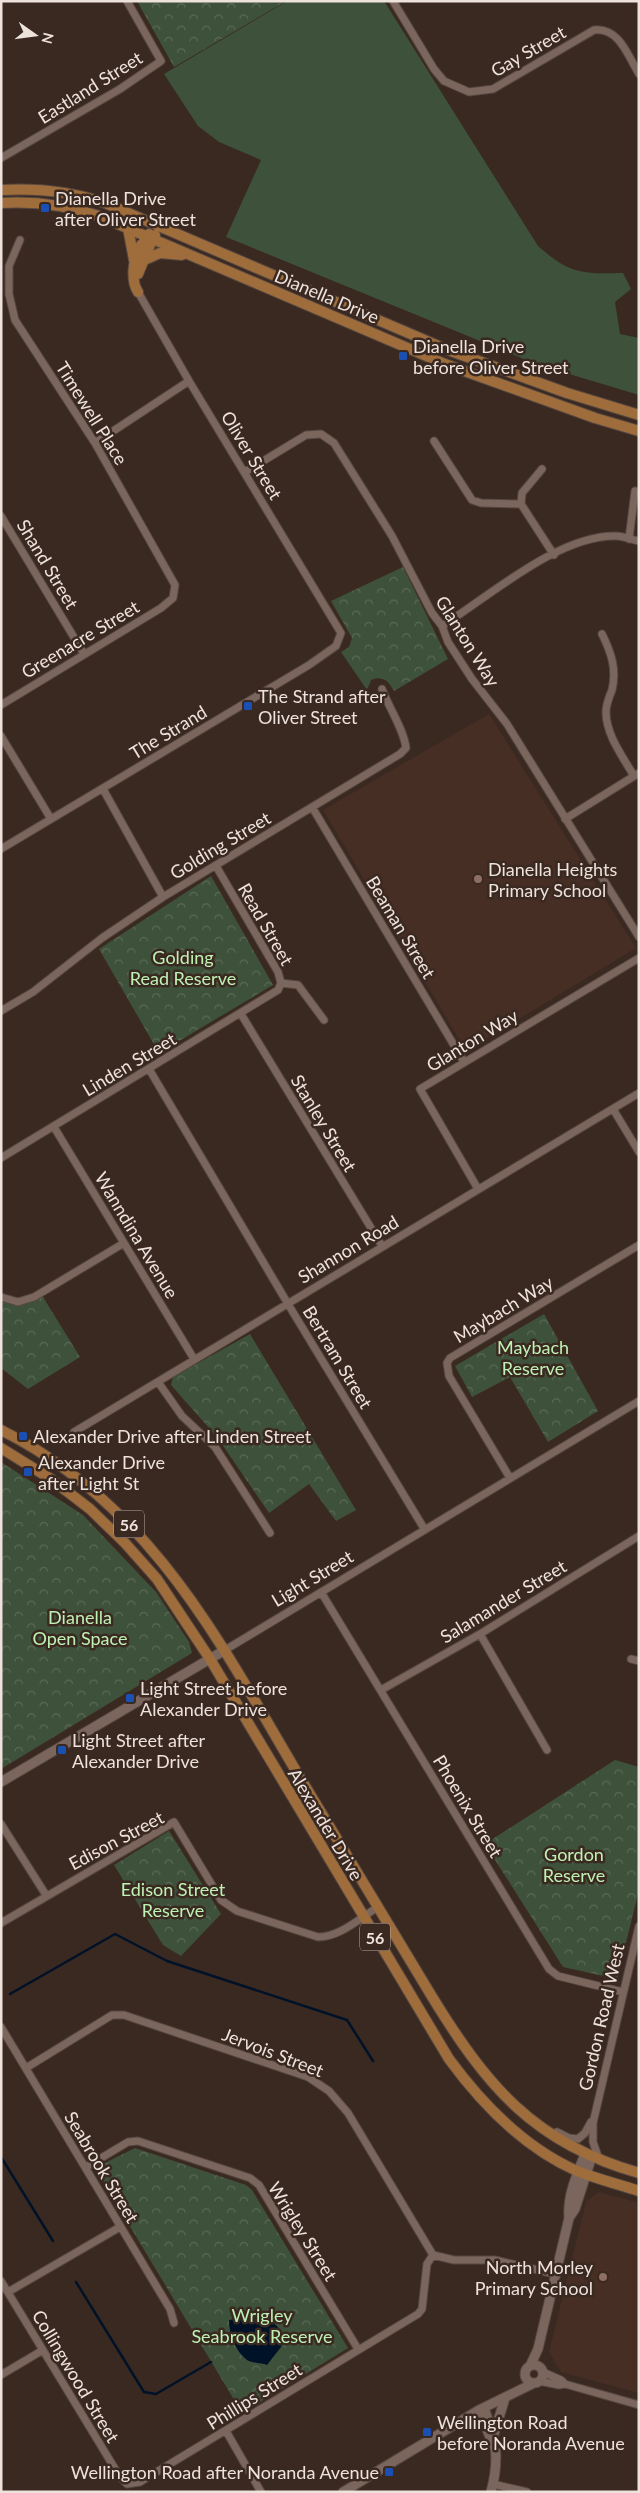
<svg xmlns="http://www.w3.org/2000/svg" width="640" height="2493" font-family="Lato,sans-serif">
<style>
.built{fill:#462e24}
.grass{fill:#3e513a}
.park{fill:url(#park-crowns)}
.water{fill:#001227}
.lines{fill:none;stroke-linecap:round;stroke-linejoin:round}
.stream{stroke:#001227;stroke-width:2.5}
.minor-casing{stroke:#564741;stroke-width:9}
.tertiary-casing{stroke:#564741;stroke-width:11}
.primary-casing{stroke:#564741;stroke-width:12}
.minor{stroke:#7b665e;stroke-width:7}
.tertiary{stroke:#7b665e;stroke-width:9}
.primary{stroke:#9e6d3b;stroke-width:10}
.transit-dot{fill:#1a4fb4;stroke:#3a2921;stroke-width:2}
.education-dot{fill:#8d6e63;stroke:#3a2921;stroke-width:2}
.labels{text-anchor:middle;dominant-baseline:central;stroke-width:5;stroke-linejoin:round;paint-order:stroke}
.shield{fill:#3a2921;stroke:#b8aaa5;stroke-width:1}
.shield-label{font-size:16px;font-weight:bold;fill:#eee2dd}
.street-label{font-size:18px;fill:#eee2dd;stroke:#3a2921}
.poi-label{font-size:18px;fill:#eee2dd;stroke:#3a2921;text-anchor:start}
.park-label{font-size:18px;fill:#bff1b4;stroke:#3a2921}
</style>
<defs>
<pattern id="park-crowns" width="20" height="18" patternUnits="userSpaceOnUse" patternTransform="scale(1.25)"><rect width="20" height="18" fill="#3e513a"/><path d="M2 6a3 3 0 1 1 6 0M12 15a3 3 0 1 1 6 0" fill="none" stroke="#5a6a56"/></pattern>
</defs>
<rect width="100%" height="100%" fill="#3a2921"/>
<!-- built -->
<path class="built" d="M489 714 636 948 466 1051 323 810Z
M599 2192 639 2203V2393L561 2372 549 2352 586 2202Z"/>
<!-- grass -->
<path class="grass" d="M287 1H384L538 246C570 274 581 274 623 273L631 289 615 302 620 334 639 338V395L536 364 226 237 261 160 219 142 198 126 164 74Z"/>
<!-- park -->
<path class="park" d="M137 1H286L174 67Z
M403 567 448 659 394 691C388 681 384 675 371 680L367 690 341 652 349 647 352 638 331 601Z
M211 876 273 985 159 1053 99 949Z
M43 1297 80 1357 28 1389 1 1368V1300L24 1304Z
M544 1314 598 1411 548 1442 510 1377 472 1397 455 1366Z
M250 1334 356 1510 336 1521 309 1484 269 1513 217 1437 171 1385 173 1377Z
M1 1462 83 1515 156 1592 189 1642 192 1653 1 1769Z
M615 1760 639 1767V1890L617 1979 563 1967 485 1844Z
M169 1831 221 1914 181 1956 163 1945 114 1865Z
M135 2148 246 2185 252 2190 348 2348 242 2413 95 2168Z"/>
<!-- water -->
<path class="water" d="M263 2315 277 2326 284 2336 281 2347 267 2365C262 2363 252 2363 247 2360 235 2351 229 2334 229 2320Z"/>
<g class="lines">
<!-- stream -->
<path class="stream" d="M10 1994 115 1934 167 1961 347 2020 373 2061
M1 2157 53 2241
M76 2282 144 2392 156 2394 211 2362"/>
<!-- minor casing -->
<g class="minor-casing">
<path id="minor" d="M393 1 434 69 444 81 469 92 493 89 594 30C619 27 628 56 639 74
M1 158 120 89 161 61 127 1
M434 441 472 500 481 503 521 504
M95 443 189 381
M245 472 306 435 321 434 334 443 392 536 432 613 442 626 448 642 472 679 507 724 639 937
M521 504 554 555
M521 504 522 493 542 469
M1 516 84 654
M629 539 635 491
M442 626C490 596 558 535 616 536 624 536 632 540 639 541
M602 634C611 652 617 669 612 690 609 697 606 704 606 712 606 735 623 757 634 776
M1 705 161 608 173 598 175 585 95 443 15 320 9 294V266L20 240
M1 736 51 819
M103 789 163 897
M312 807 464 1062
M565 819 639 773
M1 849 309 665 336 646 341 633 189 381 138 292
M281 983 298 985 324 1020
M1 1011 33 992 102 938 163 897 400 754 406 748C404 730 389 708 382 689
M241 1014 382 1246
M149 1069 288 1304 425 1530
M613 1109 639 1152
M54 1127 194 1359
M1 1158 278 990 281 983 278 972 216 866
M478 1189 420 1089 639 958
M1 1297 18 1302 34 1297 124 1243
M158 1382 182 1416 215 1447 270 1533
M74 1432 639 1093
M510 1478 449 1376 447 1363 450 1358 639 1245
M321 1592 549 1969 558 1976 623 1992
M480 1634 547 1750
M225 1650 639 1401
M631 1659 639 1661
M381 1690 480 1634 639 1536
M1 1824 46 1895
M1 1923 174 1822 221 1900 237 1911 318 1937C340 1937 360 1918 378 1907
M1 2027 170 2309 174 2323
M26 2068 112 2015H124L308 2077 329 2091 348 2113 433 2255 454 2260H495L555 2274
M557 2132 569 2138 578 2139 585 2133 591 2122
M599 2159 593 2142V2123L639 1926
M86 2167 128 2142 138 2141 250 2178 259 2185 358 2349
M1 2281 120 2477 127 2484 140 2482 418 2314 422 2309 427 2264 433 2255
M8 2292 120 2227
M543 2372 561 2380 565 2384 639 2405
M1 2375 43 2350
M539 2381 559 2385 565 2384
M226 2431 261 2492
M493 2484 527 2492"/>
</g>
<!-- tertiary casing -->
<g class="tertiary-casing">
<path id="tertiary" d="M1 1782 225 1650
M569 2218C567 2196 577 2174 585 2154
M525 2374a9 9 0 1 1 18 0a9 9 0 1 1-18 0Z
M530 2366 538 2349 569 2218 575 2209 592 2156
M484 2408C496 2440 500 2458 491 2492
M479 2410 494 2447
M494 2434 505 2398
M343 2492 479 2410 534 2383"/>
</g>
<!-- primary casing -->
<g class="primary-casing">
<path id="primary" d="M1 190C38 188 70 191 105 203L448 350 567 393 639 415
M1 203C35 201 66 205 99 216L445 364 595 418 639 431
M128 228 134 260
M142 261 160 253 182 255
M138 274 150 245 149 234
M138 292C130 280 133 252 144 242 147 239 151 237 155 235
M1 1430C149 1504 216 1635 296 1771 341 1846 386 1920 431 1995 486 2085 533 2143 639 2173
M1 1448 51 1479 90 1509 125 1543 157 1579 210 1659 449 2059C482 2104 525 2148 577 2171 597 2179 618 2184 639 2191"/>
</g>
<!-- minor -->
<use href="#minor" class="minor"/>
<!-- tertiary -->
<use href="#tertiary" class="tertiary"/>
<!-- primary -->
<use href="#primary" class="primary"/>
</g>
<!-- markers -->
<g class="transit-dot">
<rect x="40" y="203" width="10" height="10" rx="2.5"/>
<rect x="398" y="351" width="10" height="10" rx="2.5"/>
<rect x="243" y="701" width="10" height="10" rx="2.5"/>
<rect x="18" y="1431" width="10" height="10" rx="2.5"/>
<rect x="23" y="1467" width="10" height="10" rx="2.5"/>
<rect x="125" y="1693" width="10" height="10" rx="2.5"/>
<rect x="57" y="1745" width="10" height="10" rx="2.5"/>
<rect x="422" y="2427" width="10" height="10" rx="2.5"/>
<rect x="384" y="2467" width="10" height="10" rx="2.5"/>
</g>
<g class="education-dot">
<circle cx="478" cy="879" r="5"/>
<circle cx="603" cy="2277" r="5"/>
</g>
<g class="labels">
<!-- shield labels -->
<g class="shield">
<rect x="114" y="1510.5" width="30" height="27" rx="4"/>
<rect x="360" y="1923.5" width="30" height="27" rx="4"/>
</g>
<g class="shield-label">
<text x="129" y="1524">56</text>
<text x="375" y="1937">56</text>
</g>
<!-- street labels -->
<g class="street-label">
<text transform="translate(528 51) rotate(-30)">Gay Street</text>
<text transform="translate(90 87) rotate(-32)">Eastland Street</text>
<text transform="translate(327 296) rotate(23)">Dianella Drive</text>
<text transform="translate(92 413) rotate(58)">Timewell Place</text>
<text transform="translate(252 455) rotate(59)">Oliver Street</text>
<text transform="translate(48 564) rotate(59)">Shand Street</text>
<text transform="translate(80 639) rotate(-31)">Greenacre Street</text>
<text transform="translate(468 641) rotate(58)">Glanton Way</text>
<text transform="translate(168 732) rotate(-31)">The Strand</text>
<text transform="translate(220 845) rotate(-31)">Golding Street</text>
<text transform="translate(266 924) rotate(60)">Read Street</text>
<text transform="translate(401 927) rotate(59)">Beaman Street</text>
<text transform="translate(472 1040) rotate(-31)">Glanton Way</text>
<text transform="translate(129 1064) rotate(-31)">Linden Street</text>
<text transform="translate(324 1123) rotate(59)">Stanley Street</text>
<text transform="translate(137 1235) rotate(59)">Wanndina Avenue</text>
<text transform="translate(348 1249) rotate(-31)">Shannon Road</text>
<text transform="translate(503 1309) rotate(-31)">Maybach Way</text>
<text transform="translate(338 1357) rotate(59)">Bertram Street</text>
<text transform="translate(312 1578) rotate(-31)">Light Street</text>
<text transform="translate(503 1601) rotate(-31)">Salamander Street</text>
<text transform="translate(468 1806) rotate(59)">Phoenix Street</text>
<text transform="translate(326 1824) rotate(59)">Alexander Drive</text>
<text transform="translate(116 1840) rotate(-28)">Edison Street</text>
<text transform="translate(601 2017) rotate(-77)">Gordon Road West</text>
<text transform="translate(273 2052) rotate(21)">Jervois Street</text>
<text transform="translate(102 2167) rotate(59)">Seabrook Street</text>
<text transform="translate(303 2231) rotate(58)">Wrigley Street</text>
<text transform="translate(76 2376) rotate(59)">Collingwood Street</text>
<text transform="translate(254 2396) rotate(-32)">Phillips Street</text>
</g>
<!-- poi labels -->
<g class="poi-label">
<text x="55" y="198">Dianella Drive<tspan x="55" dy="21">after Oliver Street</tspan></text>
<text x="413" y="346">Dianella Drive<tspan x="413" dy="21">before Oliver Street</tspan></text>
<text x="258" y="696">The Strand after<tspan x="258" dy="21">Oliver Street</tspan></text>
<text x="488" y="869">Dianella Heights<tspan x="488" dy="21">Primary School</tspan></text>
<text x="33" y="1436">Alexander Drive after Linden Street</text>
<text x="38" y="1462">Alexander Drive<tspan x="38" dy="21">after Light St</tspan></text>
<text x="140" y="1688">Light Street before<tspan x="140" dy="21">Alexander Drive</tspan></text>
<text x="72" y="1740">Light Street after<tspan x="72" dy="21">Alexander Drive</tspan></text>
<text x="593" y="2267" text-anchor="end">North Morley<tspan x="593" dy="21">Primary School</tspan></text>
<text x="437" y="2422">Wellington Road<tspan x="437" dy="21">before Noranda Avenue</tspan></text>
<text x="379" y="2472" text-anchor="end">Wellington Road after Noranda Avenue</text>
</g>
<!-- park labels -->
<g class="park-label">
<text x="183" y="957">Golding<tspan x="183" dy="21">Read Reserve</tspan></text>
<text x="533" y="1347">Maybach<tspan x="533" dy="21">Reserve</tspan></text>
<text x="80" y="1617">Dianella<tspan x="80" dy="21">Open Space</tspan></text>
<text x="574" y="1854">Gordon<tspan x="574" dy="21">Reserve</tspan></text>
<text x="173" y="1889">Edison Street<tspan x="173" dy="21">Reserve</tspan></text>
<text x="262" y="2315">Wrigley<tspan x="262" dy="21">Seabrook Reserve</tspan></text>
</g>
</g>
<!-- border -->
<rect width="640" height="2493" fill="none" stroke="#eee2dd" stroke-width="5"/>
<!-- north arrow -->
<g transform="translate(35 35) rotate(104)" stroke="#3a2921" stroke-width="4" paint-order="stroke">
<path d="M0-4L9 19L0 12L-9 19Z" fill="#eee2dd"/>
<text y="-8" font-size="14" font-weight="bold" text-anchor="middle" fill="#eee2dd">N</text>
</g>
</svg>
